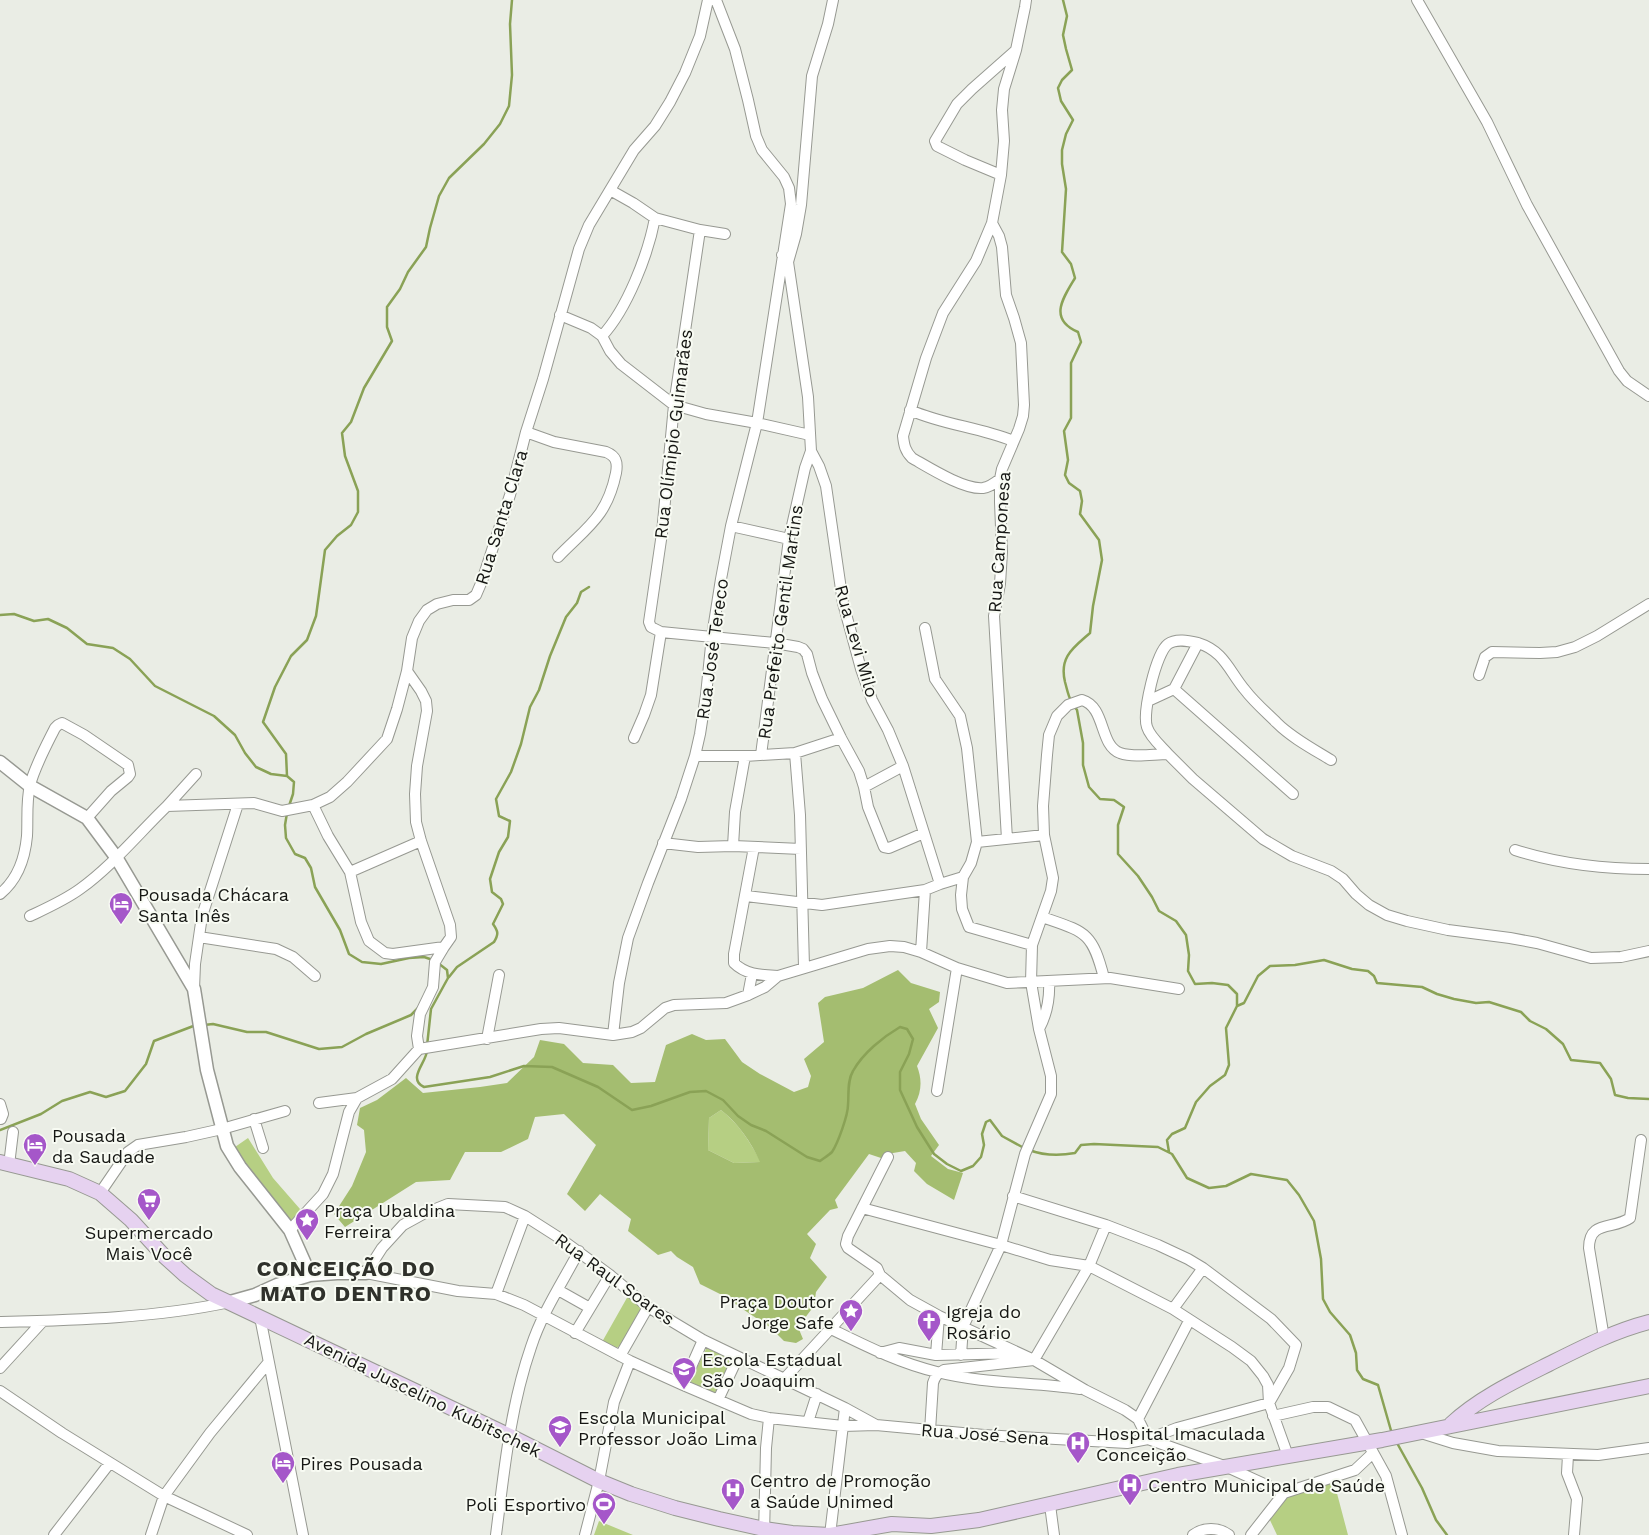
<svg xmlns="http://www.w3.org/2000/svg" width="1649" height="1535" font-family="'Work Sans',sans-serif">
<style>
.green{fill:#b6cf83}
.forest{fill:#a4bd70;fill-rule:evenodd}
.lines{fill:none;stroke-linecap:round;stroke-linejoin:round}
.stream{stroke:#8aa256;stroke-width:2.5}
.minor-casing{stroke:#979992;stroke-width:12}
.tertiary-casing{stroke:#979992;stroke-width:15}
.secondary-casing{stroke:#979992;stroke-width:16}
.minor{stroke:#fff;stroke-width:10}
.tertiary{stroke:#fff;stroke-width:12}
.secondary{stroke:#e6d2f0;stroke-width:14}
.labels{text-anchor:middle;dominant-baseline:central;stroke-width:4;stroke-linejoin:round;paint-order:stroke}
.street-label{font-size:18px;fill:#161714;stroke:#f8fbf3}
.poi-label{font-size:18px;fill:#161714;stroke:#f8fbf3;text-anchor:start}
.district-label{font-size:22px;font-weight:bold;letter-spacing:1px;fill:#2f312b;stroke:#f8fbf3}
</style>
<rect width="100%" height="100%" fill="#eaede5"/>
<!-- green -->
<path class="green" d="M721 1110C739 1124 750 1142 761 1162L734 1163 708 1150 709 1118Z
M248 1138 273 1178 300 1209 290 1223 262 1188 235 1147Z
M628 1296 643 1309 621 1345 615 1349 602 1342Z
M707 1347 732 1359 715 1393 690 1382Z
M1334 1482 1348 1535H1277L1269 1518 1290 1493Z
M599 1521 633 1535H594Z"/>
<!-- forest -->
<path class="forest" d="M898 970 911 983 940 992 939 1002 929 1009 938 1028 917 1066C922 1079 922 1091 915 1104L921 1119 939 1145 931 1156 948 1169 963 1173 954 1200 927 1184 914 1171 916 1163 905 1151 887 1154 884 1159 869 1154 835 1200 838 1208 830 1210 807 1234 816 1244 810 1258 827 1277 816 1292 814 1306 798 1327 803 1339 796 1343 784 1341 771 1328 720 1294 700 1284 693 1267 677 1257 671 1251 658 1255 628 1231 631 1219 600 1194 585 1211 567 1194 596 1145 564 1114 535 1117 528 1139 501 1152H465L450 1180 416 1182 345 1227 334 1214 352 1186 366 1152 364 1130 357 1125 360 1108 377 1100 406 1078 423 1093 480 1087 507 1083 534 1057 540 1040 564 1044 583 1063 613 1065 631 1083 655 1082 666 1045 692 1034 706 1040 725 1039 742 1062 760 1074 794 1092 808 1087 811 1076 804 1059 824 1042 818 1003 825 997 863 988ZM721 1110C738 1123 751 1142 760 1162L734 1163 708 1150 709 1118Z"/>
<g class="lines">
<!-- stream -->
<path class="stream" d="M1063 0 1067 16 1063 35 1066 49 1072 70 1062 80 1058 88 1061 101 1073 120 1066 134 1062 150V164L1066 189 1062 252 1071 264 1075 278C1063 298 1048 319 1078 332L1081 342 1071 363V418L1064 431 1068 460 1065 475 1069 483 1080 491 1082 501 1080 514 1099 540 1102 560 1093 606 1090 633C1073 648 1059 657 1065 682 1067 689 1068 695 1071 701
M0 615 14 614 34 621 48 619 67 628 87 644 113 648 130 659 155 686 214 716 235 735 245 753 256 767 271 774 287 776 294 782 293 794 289 806
M1074 706 1077 710 1083 743V765L1089 787 1100 799 1114 800 1124 807 1118 825V854L1138 876 1152 897 1159 911 1176 921 1186 935 1189 955 1188 971 1195 984 1212 983 1228 985 1237 994V1006L1226 1028 1229 1065 1225 1075 1210 1086 1196 1102 1185 1128 1172 1134 1167 1140 1169 1152
M287 776 286 754 263 722 275 687 291 656 307 640 316 616 325 550 337 536 351 525 358 512V491L345 456 342 433 351 422 364 388 392 341 387 327V307L400 289 408 272 426 247 430 228 439 196 449 178 484 144 500 124 509 106 512 75 510 24 512 0
M287 813 285 825 286 838 295 854 305 858 311 868 315 887 340 930 349 954 362 962 381 964 409 958 424 957 433 960
M449 977 457 967 494 942C499 934 498 931 493 924L503 904 501 899 492 892 490 879 499 852 508 837 510 821 499 816 496 799 511 772 521 744 530 707 539 690 550 656 566 617 577 603 581 592 589 587
M1237 1006 1244 1003 1258 976 1270 966 1295 965 1324 960 1352 969 1368 971 1374 976 1377 983 1422 987 1437 994 1454 999 1476 1003 1489 1002 1521 1012 1530 1021 1546 1029 1563 1044 1571 1060 1600 1063 1611 1079 1615 1095 1628 1098 1649 1099
M204 1025 213 1024 247 1032H266L319 1049 342 1047 366 1034 411 1015 418 1008
M427 1046 431 1009 448 978 447 970 438 963
M427 1051C426 1063 407 1079 424 1087L490 1077 524 1066 552 1067 598 1087 632 1110 651 1106 690 1092 706 1091 723 1100 738 1116 751 1125 766 1131 807 1157 820 1161C824 1158 829 1155 832 1152 838 1143 848 1115 848 1105 849 1094 847 1081 853 1071 863 1053 883 1037 900 1027L907 1029 913 1039 909 1054 900 1072V1090L917 1127 934 1154 947 1164 961 1171 973 1166 981 1157 984 1145 982 1134 986 1122 990 1120 1002 1136 1024 1148
M0 1130 41 1114 62 1101 90 1092 106 1097 125 1091 146 1064 154 1041 196 1025
M1029 1150C1045 1156 1059 1156 1075 1153L1081 1145 1094 1144 1158 1147 1172 1154 1187 1178 1209 1188 1226 1186 1251 1174 1287 1180 1299 1195 1314 1221 1321 1259 1323 1299 1330 1312 1350 1335 1356 1353 1357 1370 1363 1379 1378 1385 1392 1434
M1397 1443 1422 1488 1436 1520 1447 1535"/>
<!-- minor casing -->
<g class="minor-casing">
<path id="minor" d="M1417 0 1487 122 1527 205 1619 371 1627 381 1649 396
M1001 175 965 160 937 146 935 141 957 104 972 89 1015 51
M610 190 633 203 655 218 700 230 674 405 662 533 649 622 651 627 661 632 775 643 798 647 803 649 807 654 812 673 822 699 841 738 859 771 864 787 903 766
M992 223 999 236 1002 247 1006 295 1014 318 1021 343 1024 405 1023 416 1019 429 1002 469 1000 479V502L1002 552 1000 584 994 616 1007 839
M700 230 725 234
M788 262 796 234 801 205 812 76 828 24 833 0
M560 315 591 328 602 336 610 351 621 364 674 405 706 414 757 423 810 435
M602 336C627 309 648 255 655 218
M910 410C943 425 979 427 1013 441
M526 432 554 442 606 452C616 456 618 462 616 473 607 517 587 527 558 557
M811 451 819 466 826 486 843 603 861 669 872 700 888 730 903 766 940 884
M1000 479C995 483 990 487 983 488 964 490 928 467 912 458 905 451 904 445 903 436L926 358 943 313 976 261 992 223 1001 175 1004 141 1002 110 1004 89 1016 50 1025 7 1026 0
M731 526 789 539
M925 628 935 679 960 716 967 748 977 842 971 863 963 877 961 895 962 909 969 927 1032 945
M1479 675 1485 657 1492 652 1540 653 1557 652 1575 647 1597 636 1649 604
M1174 689 1293 794
M1148 701 1174 689 1198 643
M634 738 644 715 651 695 661 632
M795 753 800 815 804 967
M1168 754C1161 746 1150 737 1147 727 1142 713 1156 653 1168 644 1176 638 1189 641 1198 643 1224 651 1229 671 1245 690 1254 702 1267 713 1277 723 1292 738 1313 749 1331 760
M761 755 789 539 805 468 811 451 808 397 788 262 782 255
M695 756H745L795 753 841 738
M864 787 868 807 884 847 889 848 924 833
M313 805 328 836 350 872 361 922 369 941 385 953 393 954 444 947 451 937 450 925 421 841 416 822 415 794 417 766 427 711 426 701 421 691 407 671
M167 806 196 774
M977 842 1044 835
M663 843 698 847 733 846 801 849
M733 846 735 812 745 756
M754 847 734 954V963C746 975 762 975 778 976
M1515 850C1559 864 1603 869 1649 869
M350 872 421 841
M0 894C17 880 25 858 27 836 28 819 26 802 30 785 35 766 46 746 55 728L58 725 62 723 84 735 128 765 130 774 128 777 111 791 87 818
M746 896 822 905 925 890 940 884 963 877
M30 916C47 908 65 900 80 889 112 866 139 833 167 806L254 803 282 811 313 805 330 797 347 782 387 739 397 709 407 671 412 638 419 621 427 610 437 604 453 600H469L476 595 482 581 510 495 526 432 543 379 579 249 589 225 634 150 655 126 670 102 685 73 700 36 708 0
M1042 917C1085 932 1092 931 1104 978
M199 937 276 949 293 957 315 976
M921 952 925 890
M194 989 195 964 202 916 238 804
M748 995 752 974
M1039 1029C1047 1014 1050 999 1049 981
M613 1035 619 983 628 938 648 883 681 799 695 756 700 734 706 695 712 636 721 579 731 526 757 423 791 204 789 188 784 177 762 150 756 136 748 100 735 49 716 0
M487 1039 499 975
M419 1049 417 1036 420 1014 433 987 435 962 444 947
M937 1091 957 968
M319 1103 357 1098
M0 1104 3 1114 1 1119
M254 1119 263 1148
M888 1157 848 1236 846 1244 848 1248 877 1268 880 1275 910 1300 939 1316 1034 1360 1085 1390 1125 1410 1138 1419 1148 1439 1227 1467 1284 1493
M9 1165 13 1132
M100 1193 128 1152 138 1145 186 1137 222 1129 285 1111
M862 1208 1001 1245 1050 1260 1089 1266 1173 1309 1232 1347 1251 1361 1263 1376 1268 1385 1269 1403 1288 1456
M290 1230 323 1194 333 1174 349 1112 357 1098 392 1079 419 1049 541 1029 559 1028 613 1035 632 1032 641 1028 665 1008 674 1005 726 1003 748 995 765 987 778 976 868 949 890 946 904 947 921 952 957 968 1007 983 1110 978 1179 989
M558 1290 590 1308
M496 1294 525 1216
M1173 1309 1203 1268
M260 1317 303 1535
M0 1322C76 1320 155 1318 230 1302
M831 1329C866 1346 899 1363 937 1372 984 1384 1033 1382 1080 1389
M575 1333 610 1275
M1604 1338 1589 1248C1589 1220 1613 1230 1630 1218L1641 1140
M880 1353 899 1348 936 1355 1018 1353
M936 1355 939 1316
M961 1355 963 1327 1001 1245 1025 1154 1051 1094V1076L1039 1029 1031 982 1032 945 1051 891 1053 878 1044 835 1043 806 1047 755 1049 735 1057 716 1068 705 1082 700C1106 707 1099 745 1120 753 1135 758 1153 754 1168 754L1193 779 1263 839 1292 856 1331 871 1343 879 1356 894 1369 905 1387 915 1407 921 1448 930 1510 938 1537 943 1591 958 1621 957 1649 951
M620 1356 648 1307
M0 1368 43 1321
M785 1378 880 1275
M683 1385 703 1340
M0 1391 62 1433 164 1496 247 1535
M718 1400 738 1357
M1273 1416 1313 1407H1328L1355 1420 1386 1476 1402 1535
M1138 1419 1189 1321
M808 1422 817 1394
M876 1425 845 1408 703 1340 648 1307 610 1275 561 1239 525 1216 505 1207 448 1204 423 1214 403 1225 382 1248 366 1273 458 1291 496 1294 524 1305 630 1361 683 1385 751 1414 769 1418 843 1426 876 1425 984 1435 1127 1443 1148 1439 1177 1428 1269 1403 1289 1368 1296 1345 1271 1319 1203 1268 1188 1259 1158 1245 1106 1225 1013 1196
M930 1431 933 1383C935 1376 938 1373 944 1370L1034 1360 1089 1266 1106 1225
M1421 1433 1453 1443 1498 1451 1598 1455 1649 1448
M1568 1455 1567 1473 1577 1499 1574 1535
M1050 1505 1054 1535
M54 1535 109 1464
M151 1535 164 1496 210 1433 268 1363
M496 1535C504 1472 510 1408 531 1347 542 1313 562 1283 579 1251
M585 1535 599 1481 614 1402 630 1361
M764 1535 766 1448 769 1418
M830 1535 845 1408
M1193 1535C1203 1527 1219 1527 1229 1535
M1251 1535 1284 1493 1355 1470 1373 1453"/>
</g>
<!-- tertiary casing -->
<g class="tertiary-casing">
<path id="tertiary" d="M0 762 30 786 87 818 116 857 194 989 207 1070 227 1146 240 1167 290 1230 310 1275
M230 1302 255 1295 277 1285 310 1275 337 1273H366"/>
</g>
<!-- secondary casing -->
<g class="secondary-casing">
<path id="secondary" d="M0 1162 69 1179 100 1193 131 1220 164 1256 185 1275 211 1294 508 1435 599 1481 631 1494 675 1508 719 1519 764 1529 792 1533 830 1535 892 1524 931 1526 979 1520 1178 1475 1382 1440 1649 1386
M1451 1424C1479 1398 1515 1381 1549 1364 1581 1348 1614 1331 1649 1322"/>
</g>
<!-- minor -->
<use href="#minor" class="minor"/>
<!-- tertiary -->
<use href="#tertiary" class="tertiary"/>
<!-- secondary -->
<use href="#secondary" class="secondary"/>
</g>
<!-- icons -->
<defs>
<g id="hotel-pin" transform="scale(1.25)"><path d="M0 17L-7.5 6A9.5 9.5 0 1 1 7.5 6Z" fill="#a557c9" stroke="#f8fbf3"/><path d="M-6-4.5h1.5V1H6V5H4.5V3h-9V5H-6ZM-4 0a1.8 1.8 0 1 1 3.6 0ZM.5 0V-2.5h3Q6-2.5 6 0Z" fill="#fff"/></g>
<g id="supermarket-pin" transform="scale(1.25)"><path d="M0 17L-7.5 6A9.5 9.5 0 1 1 7.5 6Z" fill="#a557c9" stroke="#f8fbf3"/><path d="M-6-5.5h2.5l.6 2H6L4.5 2H-2.5L-4.4-4H-6ZM-1.5 3.2a1.3 1.3 0 1 0 .1 0ZM3 3.2a1.3 1.3 0 1 0 .1 0Z" fill="#fff"/></g>
<g id="sight-pin" transform="scale(1.25)"><path d="M0 17L-7.5 6A9.5 9.5 0 1 1 7.5 6Z" fill="#a557c9" stroke="#f8fbf3"/><path d="M0-6L1.8-2.2L6-1.7L2.9 1.2L3.7 5.4L0 3.3L-3.7 5.4L-2.9 1.2L-6-1.7L-1.8-2.2Z" fill="#fff"/></g>
<g id="church-pin" transform="scale(1.25)"><path d="M0 17L-7.5 6A9.5 9.5 0 1 1 7.5 6Z" fill="#a557c9" stroke="#f8fbf3"/><path d="M-1.2-6h2.4v3.5h3.3v2.4h-3.3V6h-2.4V-.1h-3.3v-2.4h3.3Z" fill="#fff"/></g>
<g id="school-pin" transform="scale(1.25)"><path d="M0 17L-7.5 6A9.5 9.5 0 1 1 7.5 6Z" fill="#a557c9" stroke="#f8fbf3"/><path d="M0-5L7-2L0 1L-7-2ZM-4 1L0 2.5L4 1V4Q0 6-4 4Z" fill="#fff"/></g>
<g id="hospital-pin" transform="scale(1.25)"><path d="M0 17L-7.5 6A9.5 9.5 0 1 1 7.5 6Z" fill="#a557c9" stroke="#f8fbf3"/><path d="M-5-5h3v3.5h4V-5h3V5h-3V1.5h-4V5h-3Z" fill="#fff"/></g>
<g id="stadium-pin" transform="scale(1.25)"><path d="M0 17L-7.5 6A9.5 9.5 0 1 1 7.5 6Z" fill="#a557c9" stroke="#f8fbf3"/><path d="M0-5a6.5 5 0 1 0 0 10a6.5 5 0 1 0 0-10ZM-3.5-1.8h7v3.6h-7Z" fill="#fff"/></g>
</defs>
<g fill-rule="evenodd">
<use href="#hotel-pin" x="121" y="904"/>
<use href="#hotel-pin" x="35" y="1145"/>
<use href="#supermarket-pin" x="149" y="1200"/>
<use href="#sight-pin" x="307" y="1220"/>
<use href="#sight-pin" x="851" y="1311"/>
<use href="#church-pin" x="929" y="1321"/>
<use href="#school-pin" x="684" y="1369"/>
<use href="#school-pin" x="560" y="1427"/>
<use href="#hospital-pin" x="1078" y="1443"/>
<use href="#hotel-pin" x="283" y="1463"/>
<use href="#hospital-pin" x="1130" y="1485"/>
<use href="#hospital-pin" x="733" y="1490"/>
<use href="#stadium-pin" x="604" y="1504"/>
</g>
<g class="labels">
<!-- street labels -->
<g class="street-label">
<text transform="translate(673 434) rotate(-83)">Rua Olímipio Guimarães</text>
<text transform="translate(501 517) rotate(-73)">Rua Santa Clara</text>
<text transform="translate(999 542) rotate(-86)">Rua Camponesa</text>
<text transform="translate(780 622) rotate(-82)">Rua Prefeito Gentil Martins</text>
<text transform="translate(857 641) rotate(74)">Rua Levi Milo</text>
<text transform="translate(712 649) rotate(-82)">Rua José Tereco</text>
<text transform="translate(615 1279) rotate(36)">Rua Raul Soares</text>
<text transform="translate(423 1395) rotate(26)">Avenida Juscelino Kubitschek</text>
<text transform="translate(985 1434) rotate(4)">Rua José Sena</text>
</g>
<!-- poi labels -->
<g class="poi-label">
<text x="138" y="894">Pousada Chácara<tspan x="138" dy="21">Santa Inês</tspan></text>
<text x="52" y="1135">Pousada<tspan x="52" dy="21">da Saudade</tspan></text>
<text x="324" y="1210">Praça Ubaldina<tspan x="324" dy="21">Ferreira</tspan></text>
<text x="149" y="1232" text-anchor="middle">Supermercado<tspan x="149" dy="21">Mais Você</tspan></text>
<text x="834" y="1301" text-anchor="end">Praça Doutor<tspan x="834" dy="21">Jorge Safe</tspan></text>
<text x="946" y="1311">Igreja do<tspan x="946" dy="21">Rosário</tspan></text>
<text x="702" y="1359">Escola Estadual<tspan x="702" dy="21">São Joaquim</tspan></text>
<text x="578" y="1417">Escola Municipal<tspan x="578" dy="21">Professor João Lima</tspan></text>
<text x="1096" y="1433">Hospital Imaculada<tspan x="1096" dy="21">Conceição</tspan></text>
<text x="300" y="1463">Pires Pousada</text>
<text x="750" y="1480">Centro de Promoção<tspan x="750" dy="21">a Saúde Unimed</tspan></text>
<text x="1148" y="1485">Centro Municipal de Saúde</text>
<text x="586" y="1504" text-anchor="end">Poli Esportivo</text>
</g>
<!-- district labels -->
<g class="district-label">
<text x="346" y="1268">CONCEIÇÃO DO<tspan x="346" dy="25">MATO DENTRO</tspan></text>
</g>
</g>
</svg>
